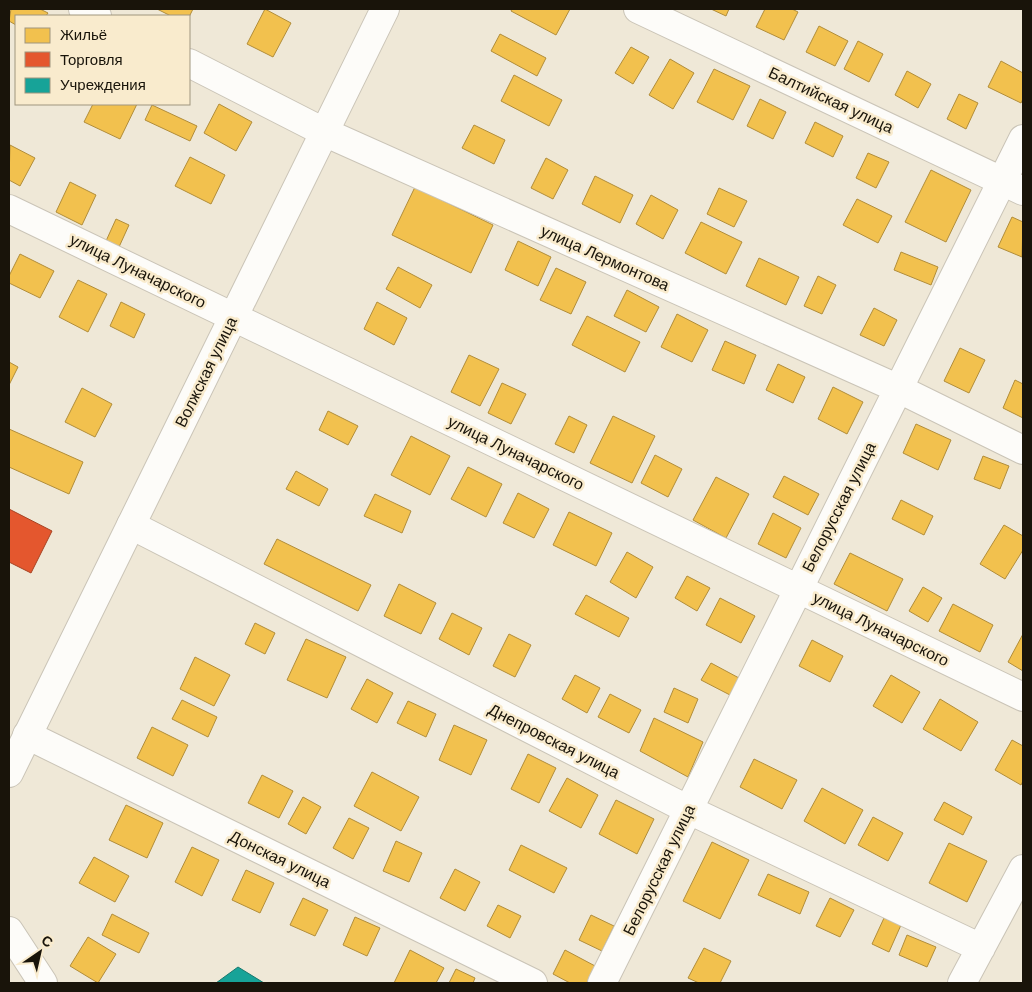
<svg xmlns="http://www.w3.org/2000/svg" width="1032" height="992" font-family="Helvetica,sans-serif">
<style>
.homes{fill:#f2c14e;stroke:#b18d3a}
.shops{fill:#e4572e;stroke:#a74323}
.public{fill:#17a398;stroke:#18786d}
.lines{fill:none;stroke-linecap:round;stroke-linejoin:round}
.street-casing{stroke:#cac4b7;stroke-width:30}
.secondary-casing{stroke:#cac4b7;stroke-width:30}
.primary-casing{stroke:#cac4b7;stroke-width:30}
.street{stroke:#fdfcf9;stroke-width:28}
.secondary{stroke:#fdfcf9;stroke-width:28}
.primary{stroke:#fdfcf9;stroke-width:28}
.labels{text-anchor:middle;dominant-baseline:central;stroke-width:5;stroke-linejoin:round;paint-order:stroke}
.street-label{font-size:16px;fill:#19140a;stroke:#f9ebcd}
</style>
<rect width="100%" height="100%" fill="#efe8d7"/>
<!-- homes -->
<path class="homes" d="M11 9H40L48 13 46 16H16V25L9 21Z
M157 9H193L189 17 171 16Z
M265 9 291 23 273 57 247 44Z
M512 9H570L556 35 511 11Z
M711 9H729L726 16Z
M765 9H792L798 12 784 40 756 27Z
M819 26 848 41 835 66 806 52Z
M500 34 546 58 537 76 491 51Z
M858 41 883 54 869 82 844 69Z
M631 47 649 57 633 84 615 73Z
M670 59 694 73 673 109 649 95Z
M1001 61 1023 73V99L1021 103 988 87Z
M714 69 750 86 733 120 697 102Z
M907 71 931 84 918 108 895 95Z
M514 75 562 100 549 126 501 101Z
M959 94 978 103 966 129 947 119Z
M760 99 786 112 773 139 747 126Z
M93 104H137L120 139 84 122Z
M219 104 252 122 236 151 204 133Z
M152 105 197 126 190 141 145 120Z
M815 122 843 136 833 157 805 143Z
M474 125 505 140 494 164 462 148Z
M10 145 35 158 20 186 9 180Z
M868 153 889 162 876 188 856 178Z
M190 157 225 175 211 204 175 186Z
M546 158 568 170 553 199 531 188Z
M931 170 971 190 946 242 905 222Z
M595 176 633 195 620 223 582 204Z
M70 182 96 195 82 225 56 212Z
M415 187 493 225 471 273 392 235Z
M719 188 747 201 734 227 707 214Z
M651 195 678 210 663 239 636 224Z
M857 199 892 216 878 243 843 225Z
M1012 217 1023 222 1022 257 998 247Z
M116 219 129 225 119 247 106 241Z
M701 222 742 242 726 274 685 253Z
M518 241 551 257 538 286 505 270Z
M901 252 938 267 931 285 894 270Z
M20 254 54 271 40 298 9 283V276Z
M759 258 799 277 786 305 746 286Z
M398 267 432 285 420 308 386 289Z
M556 268 586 282 571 314 540 300Z
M818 276 836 285 822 314 804 306Z
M78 280 107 294 88 332 59 317Z
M627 290 659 307 646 332 614 316Z
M121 302 145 314 134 338 110 326Z
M377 302 407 318 394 345 364 329Z
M874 308 897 320 884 346 860 335Z
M677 314 708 330 692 362 661 347Z
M587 316 640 342 625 372 572 345Z
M725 341 756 355 744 384 712 370Z
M960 348 985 360 969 393 944 381Z
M469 355 499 369 480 406 451 392Z
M9 362 18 367 9 385Z
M778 364 805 377 793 403 766 390Z
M1015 380 1023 384V418L1003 408Z
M502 383 526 394 511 424 488 413Z
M833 387 863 402 847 434 818 419Z
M82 388 112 404 95 437 65 422Z
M328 411 358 426 348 445 319 430Z
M569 416 587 425 574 453 555 444Z
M613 416 655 436 632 483 590 463Z
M916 424 951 440 938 470 903 453Z
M9 429 83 462 69 494 9 467Z
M411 436 450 456 430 495 391 475Z
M655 455 682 469 668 497 641 483Z
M983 456 1009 466 1000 489 974 479Z
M468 467 502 484 486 517 451 499Z
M296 471 328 489 319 506 286 489Z
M784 476 819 494 808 515 773 497Z
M716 477 749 494 726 538 693 520Z
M518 493 549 509 534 538 503 523Z
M375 494 411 511 402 533 364 516Z
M901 500 933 516 924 535 892 519Z
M569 512 612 533 596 566 553 545Z
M773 513 801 528 786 558 758 544Z
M1004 525 1023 536V550L1005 579 980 564Z
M277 539 371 585 358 611 264 564Z
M627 552 653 567 636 598 610 582Z
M850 553 903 579 887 611 834 584Z
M687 576 710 588 697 611 675 598Z
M399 584 436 603 421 634 384 616Z
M923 587 942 598 928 622 909 611Z
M586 595 629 618 619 637 575 614Z
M720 598 755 616 741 643 706 625Z
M953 604 993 625 980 652 939 631Z
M452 613 482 628 469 655 439 639Z
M255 623 275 633 265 654 245 644Z
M509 634 531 645 515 677 493 666Z
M1023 634V671L1008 662Z
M306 639 346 657 327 698 287 680Z
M812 640 843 656 830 682 799 666Z
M195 657 230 675 214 706 180 689Z
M711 663 739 678 730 695 701 680Z
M575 675 600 688 587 713 562 699Z
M891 675 920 692 902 723 873 706Z
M367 679 393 693 377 723 351 709Z
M674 688 698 699 688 723 664 712Z
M610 694 641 710 629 733 598 717Z
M940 699 978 722 961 751 923 729Z
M182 700 217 717 208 737 172 719Z
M408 701 436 714 426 737 397 723Z
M654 718 703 742 688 777 640 751Z
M454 725 487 740 471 775 439 760Z
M152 727 188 745 173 776 137 758Z
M1012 740 1023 746V781L1021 785 995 770Z
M528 754 556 768 539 803 511 789Z
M754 759 797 780 782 809 740 787Z
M372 772 419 797 401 831 354 806Z
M262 775 293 791 279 818 248 803Z
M567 778 598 795 581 828 549 811Z
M822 788 863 810 845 844 804 821Z
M303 797 321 807 306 834 288 824Z
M616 800 654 819 637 854 599 834Z
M944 802 972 817 963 835 934 820Z
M126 805 163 823 147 858 109 840Z
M873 817 903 833 888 861 858 845Z
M349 818 369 828 353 859 333 848Z
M396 841 422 853 409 882 383 871Z
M712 842 749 860 720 919 683 901Z
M949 843 987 861 967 902 929 883Z
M521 845 567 868 554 893 509 870Z
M192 847 219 860 202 896 175 882Z
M94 857 129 876 115 902 79 883Z
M455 869 480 882 465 911 440 898Z
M246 870 274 883 260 913 232 900Z
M768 874 809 892 800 914 758 895Z
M303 898 328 910 315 936 290 925Z
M830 898 854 910 840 937 816 926Z
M498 905 521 916 510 938 487 926Z
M112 914 149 933 139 953 102 935Z
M591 915 614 926 602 951 579 940Z
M355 917 380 928 367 956 343 945Z
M884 918 901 925 889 952 872 944Z
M907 935 936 947 927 967 899 955Z
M88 937 116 954 98 983 70 966Z
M704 948 731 961 720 983H699L688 978Z
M410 950 444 968 436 983H394Z
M565 950 597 967 588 983H570L553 974Z
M456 969 475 978 473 983H449Z"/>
<!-- shops -->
<path class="shops" d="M9 509 52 531 31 573 9 562Z"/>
<!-- public -->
<path class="public" d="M238 967 264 983H216Z"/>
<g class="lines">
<!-- street casing -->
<g class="street-casing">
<path id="street" d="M83 9 97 16
M638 9 1023 191
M189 63 324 132 899 389 1023 450
M9 209 1023 697
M131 525 689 810 981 948
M27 735 533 983
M602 983 1023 139
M962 983 1023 869"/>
</g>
<!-- secondary casing -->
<g class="secondary-casing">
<path id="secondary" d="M9 773 385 9"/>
</g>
<!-- primary casing -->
<g class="primary-casing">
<path id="primary" d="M9 931 43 983"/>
</g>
<!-- street -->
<use href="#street" class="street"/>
<!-- secondary -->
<use href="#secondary" class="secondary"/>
<!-- primary -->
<use href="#primary" class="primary"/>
</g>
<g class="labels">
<!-- street labels -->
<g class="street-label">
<text transform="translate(831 100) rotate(25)">Балтийская улица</text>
<text transform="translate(605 258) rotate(24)">улица Лермонтова</text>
<text transform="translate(138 271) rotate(26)">улица Луначарского</text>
<text transform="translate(206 372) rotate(-64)">Волжская улица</text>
<text transform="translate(516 453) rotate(26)">улица Луначарского</text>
<text transform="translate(839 507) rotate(-63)">Белорусская улица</text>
<text transform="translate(881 629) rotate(26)">улица Луначарского</text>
<text transform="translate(554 741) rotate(27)">Днепровская улица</text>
<text transform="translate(280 859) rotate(26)">Донская улица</text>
<text transform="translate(659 870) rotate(-64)">Белорусская улица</text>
</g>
</g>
<!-- border -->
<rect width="1032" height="992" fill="none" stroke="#19140a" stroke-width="20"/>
<!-- legend -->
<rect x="15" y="15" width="175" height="90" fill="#f9ebcd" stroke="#9f957f"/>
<rect x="25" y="28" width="25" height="15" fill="#f2c14e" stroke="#9f957f"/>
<text x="60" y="40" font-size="15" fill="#19140a">Жильё</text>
<rect x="25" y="52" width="25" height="15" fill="#e4572e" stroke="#9f957f"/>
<text x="60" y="65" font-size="15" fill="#19140a">Торговля</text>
<rect x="25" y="78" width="25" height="15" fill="#17a398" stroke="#9f957f"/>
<text x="60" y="90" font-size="15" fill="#19140a">Учреждения</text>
<!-- north arrow -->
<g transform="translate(40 952) rotate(34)" stroke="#f9ebcd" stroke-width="4" paint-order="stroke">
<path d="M0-4L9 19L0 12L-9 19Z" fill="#19140a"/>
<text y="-8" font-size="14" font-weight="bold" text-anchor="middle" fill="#19140a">С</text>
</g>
</svg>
